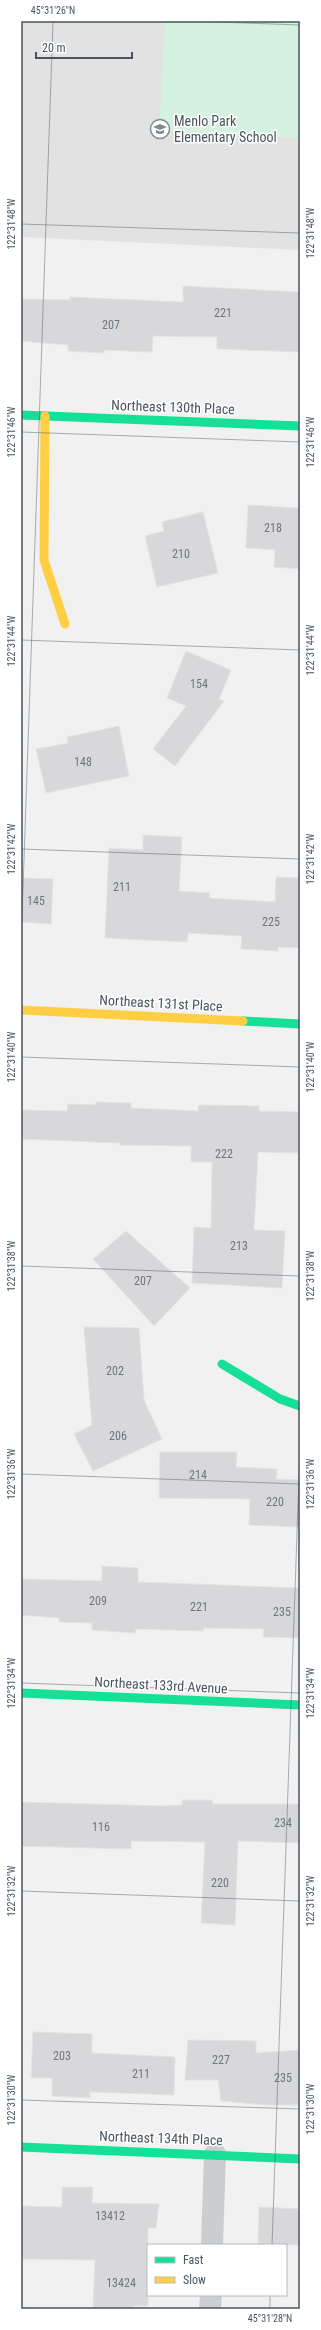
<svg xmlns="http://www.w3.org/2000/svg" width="321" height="2330" font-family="'Roboto Condensed',sans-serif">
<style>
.education{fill:#e3e2e3}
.green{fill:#d5f1df}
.building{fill:#d8d8da;stroke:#e3e3e4}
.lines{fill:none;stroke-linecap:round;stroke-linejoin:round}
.street{stroke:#cbcdd0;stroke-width:22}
.fast{stroke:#16e098;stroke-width:9}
.slow{stroke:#ffcf43;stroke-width:9}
.ticks{fill:none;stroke:#47545f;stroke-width:1;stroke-opacity:0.45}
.labels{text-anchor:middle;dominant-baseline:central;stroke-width:3;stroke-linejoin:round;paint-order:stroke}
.number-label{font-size:12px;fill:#6d767f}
.poi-label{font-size:14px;fill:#47545f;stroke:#fff;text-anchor:start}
.street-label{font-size:14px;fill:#47545f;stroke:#fff}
.neatline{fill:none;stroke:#47545f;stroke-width:1.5}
.ticks-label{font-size:10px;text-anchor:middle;fill:#47545f}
</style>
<rect width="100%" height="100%" fill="#f2f1f1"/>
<!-- education -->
<path class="education" d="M21 21H300V250L21 237Z"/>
<!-- green -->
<path class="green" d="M165 21H300V138L159 130Z"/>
<!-- building -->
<path class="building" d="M183 286 300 292V352L217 349V337L153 336 152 352 104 350V353L68 351V345L21 341V299L70 300V297L183 302Z
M248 505 300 508V569L274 567 275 550 246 548Z
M203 512 218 573 157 587 145 536 164 531 162 522Z
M186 651 231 670 219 699 224 701 175 766 153 749 186 706 167 698Z
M119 726 129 776 46 793 36 749 68 743 67 737Z
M143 835 182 837 179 891 210 893 209 898 275 902 276 877 300 878V948L278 947V951L241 949 242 936 188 933 187 942 105 938 109 848 143 850Z
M21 878 53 879 51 924 21 922Z
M96 1102 131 1103V1108L198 1111 199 1105 259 1106V1111L300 1112V1153L258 1152 254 1230 285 1231 282 1288 192 1283 194 1227 211 1228 212 1162H191V1146L120 1145V1143L21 1139V1110L67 1111 68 1104 96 1105Z
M126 1231 190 1288 154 1326 93 1259Z
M84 1327 139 1328 144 1400 162 1439 93 1471 74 1434 92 1425Z
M160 1452H237L236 1467 277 1469 276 1479 300 1480V1527L249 1525 250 1499 159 1498Z
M102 1566 138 1568V1582L300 1588V1638L263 1637 264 1629 204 1628 203 1631 136 1629 135 1633 92 1630V1623L59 1622V1618L21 1615V1579L102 1581Z
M182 1800H212L213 1804H300V1843L238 1841 235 1925 201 1923 205 1842 131 1841V1849L21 1846V1802L162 1806 182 1805Z
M33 2032 92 2034V2053L175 2057 174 2095 90 2092V2098L52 2096V2078H31Z
M188 2040 256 2041V2053L300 2050V2105H267L221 2101 218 2080H185Z
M62 2187H93L92 2203 159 2204 156 2228H148V2306H133V2309H93L95 2260 21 2259V2206L62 2207Z
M259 2207 300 2209V2245H258Z"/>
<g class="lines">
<!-- street -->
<path class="street" d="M212 2245 215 2154
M210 2309 211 2295"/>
<!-- fast -->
<path class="fast" d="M21 415 300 426
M243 1021 300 1024
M222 1364 280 1399 300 1406
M21 1693 300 1705
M21 2147 300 2159"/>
<!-- slow -->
<path class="slow" d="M45 416 44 560 65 624
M21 1010 243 1021"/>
</g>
<!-- ticks -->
<path class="ticks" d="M189 21 300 25M21 224 300 233M21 432 300 442M21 640 300 650M21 849 300 859M21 946 53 21M21 1057 300 1067M21 1266 300 1276M21 1474 300 1484M21 1683 300 1693M21 1891 300 1901M21 2100 300 2109M272 2245 300 1448M21 2308 45 2309M270 2309V2295"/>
<!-- icons -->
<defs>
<g id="school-ring" transform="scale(1)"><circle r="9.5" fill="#fff" stroke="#838b92" stroke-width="1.5"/><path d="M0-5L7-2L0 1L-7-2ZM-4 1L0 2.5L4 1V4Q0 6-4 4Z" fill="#838b92"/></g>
</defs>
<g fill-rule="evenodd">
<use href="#school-ring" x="160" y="129"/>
</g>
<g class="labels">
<!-- number labels -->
<g class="number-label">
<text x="223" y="313">221</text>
<text x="111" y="325">207</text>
<text x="273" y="528">218</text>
<text x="181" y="554">210</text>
<text x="199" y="684">154</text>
<text x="83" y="762">148</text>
<text x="122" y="887">211</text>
<text x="36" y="901">145</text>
<text x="271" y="922">225</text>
<text x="224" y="1154">222</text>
<text x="239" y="1246">213</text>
<text x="143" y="1281">207</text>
<text x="115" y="1371">202</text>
<text x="118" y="1436">206</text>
<text x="198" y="1475">214</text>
<text x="275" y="1502">220</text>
<text x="98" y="1601">209</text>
<text x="199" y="1607">221</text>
<text x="282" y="1612">235</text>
<text x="283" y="1823">234</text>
<text x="101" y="1827">116</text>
<text x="220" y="1883">220</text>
<text x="62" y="2056">203</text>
<text x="221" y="2060">227</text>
<text x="141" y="2074">211</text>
<text x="283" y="2078">235</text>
<text x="110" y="2216">13412</text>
<text x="121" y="2283">13424</text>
</g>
<!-- poi labels -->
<g class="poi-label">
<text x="174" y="121">Menlo Park<tspan x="174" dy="16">Elementary School</tspan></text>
</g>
<!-- street labels -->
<g class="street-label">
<text transform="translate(173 407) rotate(2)">Northeast 130th Place</text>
<text transform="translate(161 1003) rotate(3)">Northeast 131st Place</text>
<text transform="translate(161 1685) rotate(3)">Northeast 133rd Avenue</text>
<text transform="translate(161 2138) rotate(2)">Northeast 134th Place</text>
</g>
</g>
<!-- border -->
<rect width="321" height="2330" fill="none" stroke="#ffffff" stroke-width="44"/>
<!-- legend -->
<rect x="147" y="2244" width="140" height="52" fill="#ffffff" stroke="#b5bbbf"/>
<rect x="155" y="2257" width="20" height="6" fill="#16e098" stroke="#b5bbbf"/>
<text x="183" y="2264" font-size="12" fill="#47545f">Fast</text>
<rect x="155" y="2277" width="20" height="6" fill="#ffcf43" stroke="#b5bbbf"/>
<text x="183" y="2284" font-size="12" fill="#47545f">Slow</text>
<!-- scale -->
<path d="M36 52v6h96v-6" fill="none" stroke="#47545f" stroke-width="2"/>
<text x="42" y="52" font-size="12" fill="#47545f" stroke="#ffffff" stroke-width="3" paint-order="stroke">20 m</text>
<rect x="22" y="22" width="277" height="2286" class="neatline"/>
<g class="ticks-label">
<text x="53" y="14">45°31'26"N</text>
<text transform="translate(11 224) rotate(-90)" y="4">122°31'48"W</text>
<text transform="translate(310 233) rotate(-90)" y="4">122°31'48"W</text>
<text transform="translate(11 432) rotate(-90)" y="4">122°31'46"W</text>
<text transform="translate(310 442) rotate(-90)" y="4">122°31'46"W</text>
<text transform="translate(11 641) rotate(-90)" y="4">122°31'44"W</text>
<text transform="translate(310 650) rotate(-90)" y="4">122°31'44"W</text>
<text transform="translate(11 849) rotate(-90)" y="4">122°31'42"W</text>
<text transform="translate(310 859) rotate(-90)" y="4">122°31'42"W</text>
<text transform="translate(11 1057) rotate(-90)" y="4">122°31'40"W</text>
<text transform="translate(310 1067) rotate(-90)" y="4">122°31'40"W</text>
<text transform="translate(11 1266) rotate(-90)" y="4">122°31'38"W</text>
<text transform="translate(310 1276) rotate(-90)" y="4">122°31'38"W</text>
<text transform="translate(11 1474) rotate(-90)" y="4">122°31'36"W</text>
<text transform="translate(310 1484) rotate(-90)" y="4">122°31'36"W</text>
<text transform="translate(11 1683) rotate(-90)" y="4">122°31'34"W</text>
<text transform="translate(310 1693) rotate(-90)" y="4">122°31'34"W</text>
<text transform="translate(11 1891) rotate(-90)" y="4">122°31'32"W</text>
<text transform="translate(310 1901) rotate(-90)" y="4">122°31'32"W</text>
<text transform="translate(11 2100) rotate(-90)" y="4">122°31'30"W</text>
<text transform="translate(310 2109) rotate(-90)" y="4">122°31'30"W</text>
<text x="270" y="2322">45°31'28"N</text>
</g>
</svg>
